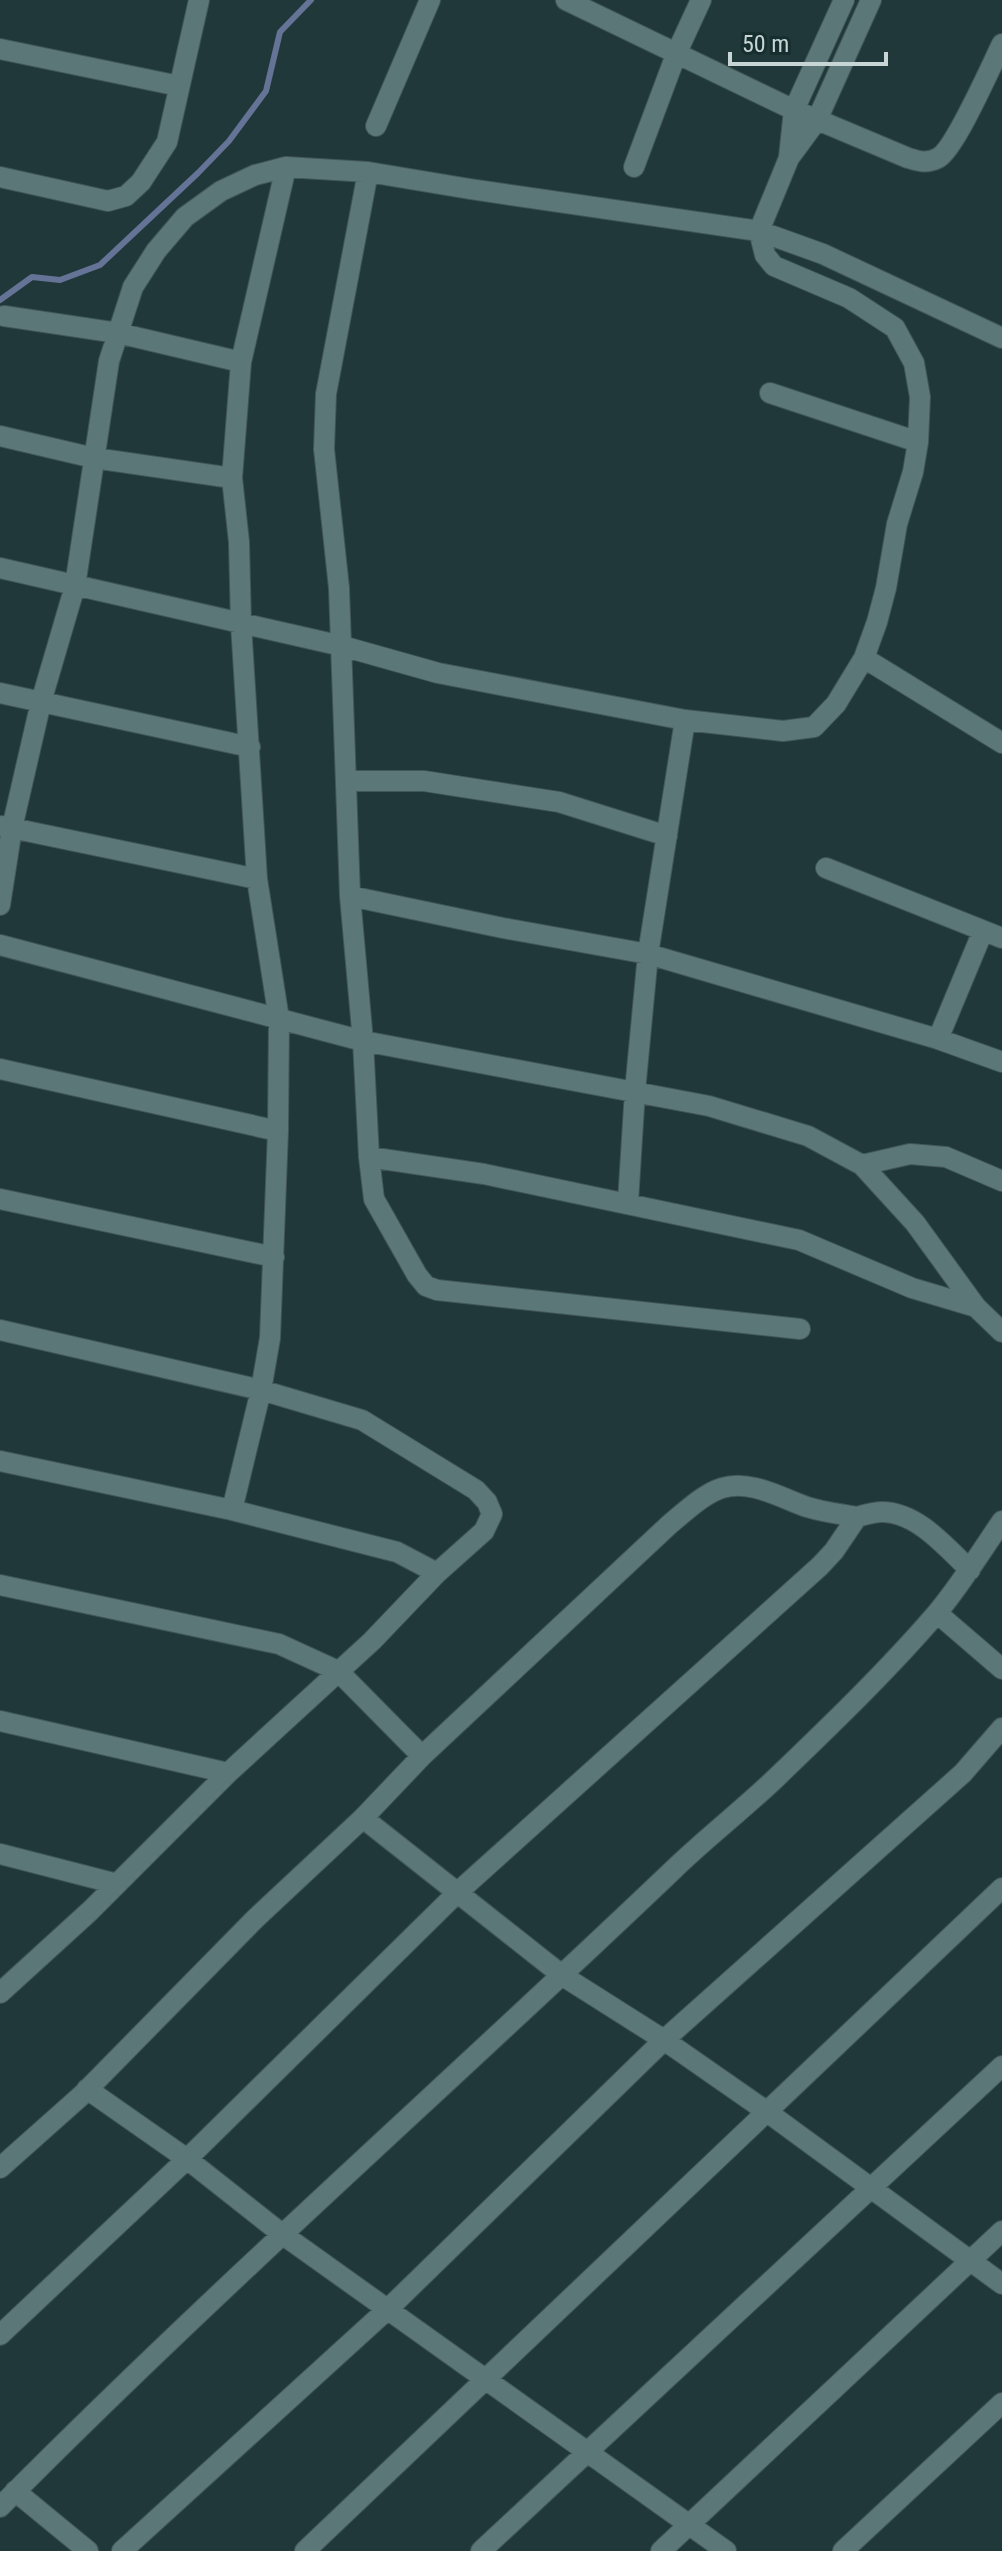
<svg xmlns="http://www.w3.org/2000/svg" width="1002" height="2551" font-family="'Roboto Condensed',sans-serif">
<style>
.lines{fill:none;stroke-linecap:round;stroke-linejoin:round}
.stream{stroke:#647396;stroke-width:6}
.minor-casing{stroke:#415656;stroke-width:22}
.minor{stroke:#5c7777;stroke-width:20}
</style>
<rect width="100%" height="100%" fill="#203839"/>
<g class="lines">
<!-- stream -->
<path class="stream" d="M0 300 32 277 60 280 100 265 198 173 229 141 266 91 280 32 311 0"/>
<!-- minor casing -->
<g class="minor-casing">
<path id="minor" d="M566 0 794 110 908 158C918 161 927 164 938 158 955 149 991 66 1002 44
M0 49 179 86
M376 126 430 0
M789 157 794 110 844 0
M634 167 677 52 701 0
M368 172 326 394 324 449 339 588 350 896 363 1041 369 1157 374 1199 417 1275 426 1286 437 1290 800 1329
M0 177 108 201 126 196 141 182 167 142 199 0
M4 316 118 333 241 362
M770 393 918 442
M0 436 94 458 232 478
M0 568 342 646 438 673 685 720 783 731 814 727 836 704 864 658 877 622 886 588 897 524 913 472 918 442 920 397 914 363 895 328 849 298 774 266 765 255 759 231 789 158 817 120 871 0
M864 658 1002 743
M0 693 250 747
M347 781H424L559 802 667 836
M2 826 257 879
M826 868 1002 938
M350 896 503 928 648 954 938 1039 1002 1062
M0 905 12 828 41 702 75 586 109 361 133 287 156 251 185 217 221 191 255 175 286 167 368 172 470 189 759 231 823 254 1002 338
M0 945 363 1041 709 1106 808 1136 862 1165 915 1223 976 1307 1002 1332
M938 1039 983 931
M0 1069 278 1131
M369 1157 484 1174 799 1240 912 1288 976 1307
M862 1165 910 1154 946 1157 1002 1181
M0 1199 274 1257
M628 1202 635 1091 648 954 685 720
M0 1330 261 1390 362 1420 476 1490 487 1502 492 1514 484 1531 437 1573 372 1641 228 1773 90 1911 0 1993
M0 1461 232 1510 397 1552 437 1573
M232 1510 261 1390 270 1338 278 1131 279 1019 257 879 241 624 239 542 232 478 241 362 286 167
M0 1585 279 1644 338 1671 422 1756
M937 1613 1002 1669
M0 1721 228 1773
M363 1818 563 1976 664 2040 766 2111 1002 2284
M0 1854 117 1884
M87 2089 187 2159 282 2234 726 2551
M0 2168 82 2095 255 1919 363 1818 422 1756 670 1524C685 1512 703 1494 722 1488 750 1479 781 1498 807 1507 823 1512 840 1514 857 1517
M0 2335 187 2159 458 1892 820 1566 834 1551 857 1517C864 1515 874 1512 882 1512 917 1512 946 1547 970 1570
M15 2491 88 2551
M0 2507C218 2287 450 2083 673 1870 707 1837 745 1808 779 1775 832 1724 888 1670 937 1613 961 1584 981 1552 1002 1521
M122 2551 389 2308 664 2040 963 1773 1002 1728
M305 2551 1002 1888
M481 2551 1002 2066
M661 2551 1002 2231
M843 2551 1002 2403"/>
</g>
<!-- minor -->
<use href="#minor" class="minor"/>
</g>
<!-- scale -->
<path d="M730 52v12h156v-12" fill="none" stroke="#c7d5d5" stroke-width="4"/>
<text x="742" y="52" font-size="24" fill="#c7d5d5" stroke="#162e2f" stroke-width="6" paint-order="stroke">50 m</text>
</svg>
